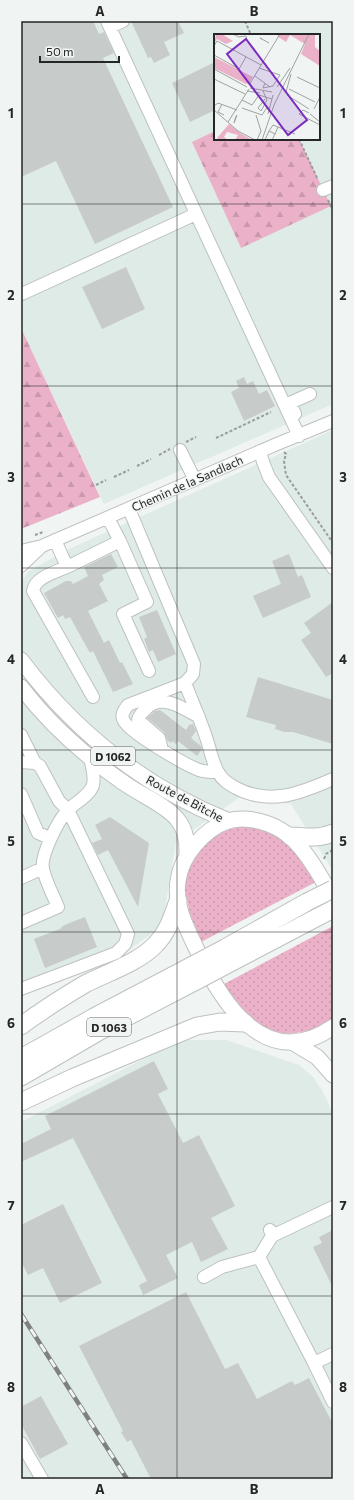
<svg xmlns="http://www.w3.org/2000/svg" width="354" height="1500" font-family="Commissioner,sans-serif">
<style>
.built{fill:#dfebe6;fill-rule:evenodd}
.grass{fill:url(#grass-dots)}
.forest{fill:url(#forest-firs)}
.building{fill:#c7ccca}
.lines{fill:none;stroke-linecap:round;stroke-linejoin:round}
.minor-casing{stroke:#bdc1c0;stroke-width:14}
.major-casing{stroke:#bdc1c0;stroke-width:17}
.highway-casing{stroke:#bdc1c0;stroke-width:19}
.path{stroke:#9a9d9c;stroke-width:2;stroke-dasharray:3 2;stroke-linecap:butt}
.minor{stroke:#fff;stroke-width:12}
.major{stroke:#fff;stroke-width:15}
.highway{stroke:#fff;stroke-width:17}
.rail-casing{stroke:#7f8180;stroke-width:4.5}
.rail{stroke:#f0f4f2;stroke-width:3;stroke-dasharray:9;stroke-linecap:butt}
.highway-bridge-casing{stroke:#bdc1c0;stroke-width:19;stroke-linecap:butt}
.highway-bridge{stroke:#fff;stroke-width:17}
.grid{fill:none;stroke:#252626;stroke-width:1;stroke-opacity:0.55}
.labels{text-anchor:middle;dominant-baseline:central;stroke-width:3;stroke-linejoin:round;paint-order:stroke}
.shield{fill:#f0f4f2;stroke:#626463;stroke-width:1}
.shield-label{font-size:11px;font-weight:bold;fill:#252626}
.street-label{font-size:12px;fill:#252626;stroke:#f0f4f2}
.inset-road{fill:none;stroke:#9fa2a0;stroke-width:1}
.view{fill:#7b2cbf;fill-opacity:0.15;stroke:#7b2cbf;stroke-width:2}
.inset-edge{fill:none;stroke:#252626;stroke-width:2}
.neatline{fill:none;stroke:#252626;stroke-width:1.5}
.grid-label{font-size:13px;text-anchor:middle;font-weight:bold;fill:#252626}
</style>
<defs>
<pattern id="grass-dots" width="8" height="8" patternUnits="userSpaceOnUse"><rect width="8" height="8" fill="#ebb1c9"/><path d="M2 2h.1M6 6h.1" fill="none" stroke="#c998ac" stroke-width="1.8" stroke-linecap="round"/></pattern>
<pattern id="forest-firs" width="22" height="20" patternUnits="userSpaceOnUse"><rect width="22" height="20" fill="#ebb1c9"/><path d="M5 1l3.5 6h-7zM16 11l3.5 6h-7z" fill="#c998ac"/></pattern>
</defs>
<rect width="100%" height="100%" fill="#f0f4f2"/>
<!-- built -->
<path class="built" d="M21 21H333V404L104 504 21 328ZM215 35H319V139H215Z
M333 430V871L291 804 240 797 176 842 162 926 122 955 21 994V581L29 571 71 548Z
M187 1040H226L299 1065 312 1076 322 1090 333 1113V1479H21V1122L167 1047Z"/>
<!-- grass -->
<path class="grass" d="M244 826C251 827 259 827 265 830 291 840 302 860 316 882L201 942 191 918 184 887 188 866 211 837 226 830Z
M333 926V1017C327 1025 315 1029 306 1031 263 1042 245 1015 224 984Z"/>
<!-- forest -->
<path class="forest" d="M215 131V139H299L331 206 241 248 192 142Z
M21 328 100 497 21 529Z"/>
<!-- building -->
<path class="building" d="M21 21H93L99 34 104 32 114 53 103 58 173 207 95 244 56 161 21 177Z
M131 21H178L184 33 164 42 170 55 154 63 151 57 148 58Z
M215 62V110L190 122 172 83Z
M126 267 145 309 102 329 82 287Z
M244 377 247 384 253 381 259 394 267 390 275 406 244 421 231 392 239 388 236 381Z
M111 554 118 567 102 575 104 580 99 584 108 601 88 611 104 643 109 640 120 663 122 662 133 684 113 692 93 651 90 653 70 617 65 619 63 615 58 618 44 593 66 581H71L73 584 88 576 84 567Z
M289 554 298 577 302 575 311 597 263 618 253 596 281 584 272 561Z
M333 602V673L326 677 301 640 311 633 304 623Z
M157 610 176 654 158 662 153 650 149 652 144 639 147 637 139 617Z
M258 677 333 700V744L293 732H285L275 729 276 725 246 717Z
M160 710 186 730 189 725 193 724 196 731 191 738 201 746 202 749 197 756 178 741 176 744 172 741 171 743 167 740 164 732 147 718 155 711Z
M110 817 149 843 138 907 108 850 98 855 92 843 102 839 95 825Z
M85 917 97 947 45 968 34 939 62 928 61 927 67 924Z
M154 1061 168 1089 158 1094 183 1143 199 1135 235 1206 211 1218 228 1249 201 1262 192 1242 166 1255 178 1278 143 1295 139 1285 147 1281 73 1138 21 1162V1144L51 1129 45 1116Z
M63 1204 102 1283 60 1303 43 1268 28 1275 21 1261V1225Z
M333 1230V1288L313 1247 322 1243 319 1237Z
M186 1292 225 1369 238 1363 257 1399 292 1381 295 1385 309 1378 333 1424V1479H151L131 1440 127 1442 121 1432 123 1431 79 1346Z
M41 1396 68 1444 40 1459 21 1424V1407Z"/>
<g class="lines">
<!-- minor casing -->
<g class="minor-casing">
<path id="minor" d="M107 21 299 436
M110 27 123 21
M323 190 333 186
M21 294 24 293 196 214
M295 414 290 403 310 394
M180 450 195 480
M260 451 263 462 269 477 333 568
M129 509 194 664 193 674 185 683 128 705C125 709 121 714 123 719 126 731 186 765 199 770 205 772 212 772 218 772
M55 540 67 567C56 572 35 577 33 591L93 697
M120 541 147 602 123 614 149 671
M21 551 42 546 277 444 333 421
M21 566 41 547
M67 567 120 541 108 518
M185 683C192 701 200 719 206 737 210 748 212 762 218 772 222 780 229 784 236 788 270 806 301 793 333 779
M21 735 35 763
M162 750 159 738 138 720C139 716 141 713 145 710 160 692 183 708 199 717
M21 762 35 763 40 766 59 801 68 810 128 934 125 944 116 953 21 989
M21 794 38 833 50 838
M21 878 43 868
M21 923 58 907C53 895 46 882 43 869 40 856 58 821 67 811 75 802 89 797 93 785 95 776 92 766 90 758
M272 1236 333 1207
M259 1257 272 1236 270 1230
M204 1277 222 1267 259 1257 314 1363
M333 1354 314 1363 333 1402
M21 1443 42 1479"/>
</g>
<!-- major casing -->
<g class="major-casing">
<path id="major" d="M21 660C76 733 144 787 229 821
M21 687C50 725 85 756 124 783 139 794 166 805 177 819 186 830 187 841 187 854
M333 899C323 880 305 848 288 835 273 823 247 815 228 821 204 829 181 856 178 881 174 906 187 928 197 950 222 1004 266 1073 333 1027
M292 1042 317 1057 333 1075"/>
</g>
<!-- highway casing -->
<g class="highway-casing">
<path id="highway" d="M290 836C304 837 319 839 333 833
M225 948 307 902
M232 962 333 909
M21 1026C41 1011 63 997 85 984 106 973 140 962 156 944 168 932 172 917 178 901
M21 1058 94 1017 191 966
M21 1077 100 1031 198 980
M21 1102 72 1078 197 1026 220 1022 245 1023"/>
</g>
<!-- path -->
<path class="path" d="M245 21 251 35
M299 139 318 180
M328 200 333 211
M216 438 271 412
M186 442 196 437
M284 452 286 454 284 461 286 475 333 543
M159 455 170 449
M137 466 151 459
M114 477 129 470
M96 485 106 480
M35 535 43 532
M324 859 326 854 333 850"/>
<!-- minor -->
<use href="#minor" class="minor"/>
<!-- major -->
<use href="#major" class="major"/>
<!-- highway -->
<use href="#highway" class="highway"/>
<!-- rail casing -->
<g class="rail-casing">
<path id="rail" d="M21 1314 127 1479"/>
</g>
<!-- rail -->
<use href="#rail" class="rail"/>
<!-- highway-bridge casing -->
<g class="highway-bridge-casing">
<path id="highway-bridge" d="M307 902 333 889
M191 966 225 948
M198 980 232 962"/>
</g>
<!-- highway-bridge -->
<use href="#highway-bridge" class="highway-bridge"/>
</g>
<!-- grid -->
<path class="grid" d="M177 21V1479M21 204H333M21 386H333M21 568H333M21 750H333M21 932H333M21 1114H333M21 1296H333"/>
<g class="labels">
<!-- shield labels -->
<g class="shield">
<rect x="91" y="747" width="44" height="18" rx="3"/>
<rect x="87" y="1018" width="44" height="18" rx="3"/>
</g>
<g class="shield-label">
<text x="113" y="756">D 1062</text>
<text x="109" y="1027">D 1063</text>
</g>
<!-- street labels -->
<g class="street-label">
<text transform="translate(187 483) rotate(-24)">Chemin de la Sandlach</text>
<text transform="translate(185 798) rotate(28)">Route de Bitche</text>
</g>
</g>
<!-- overview -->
<g transform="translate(214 34)">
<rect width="106" height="106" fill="#f0f4f2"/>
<path d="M66 0H101V13L106 17V32L87 20 91 10 76 1 72 8 63 2Z" fill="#ebb1c9"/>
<path d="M2 0H8L19 7 12 10 3 5 0 10ZM0 23 39 43 35 49 32 50 0 34ZM15 90 26 99 38 106H17H21L24 101 13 98 10 103 14 106H5L3 104Z" fill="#ebb1c9"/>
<path class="inset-road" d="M19 0 25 3 32 2 33 6M48 5 46 4 55 9M0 12 3 7 47 31M0 21 25 35 32 23M45 34 66 41 59 52 49 54 51 49M0 35 33 53M41 42 56 53M83 43 106 54M0 45 31 60M35 51 66 0M63 53 76 34M36 54 58 58M75 55 101 68M33 57 46 59M49 57 53 66 47 77 44 74 51 65M72 58 77 40M45 61 58 65M73 61 95 75M28 66 38 71 45 61M8 70 4 78 10 81M0 72 4 69 23 76M28 74 48 81 54 72M100 75 106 63M0 76 24 97 41 106M95 79 89 76 85 80 106 91M54 80 59 61M96 80 106 88M42 81 47 97 43 106M22 82 20 89 23 81M14 88 35 55M64 93 81 100M55 97 59 91 64 93 61 100M48 106 60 71 95 0M51 106 55 97 61 100 58 106"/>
<path class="view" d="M32 5 93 86 74 101 13 20Z"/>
<rect width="106" height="106" class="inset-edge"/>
</g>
<!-- border -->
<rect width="354" height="1500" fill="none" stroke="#f0f4f2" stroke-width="44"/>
<!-- scale -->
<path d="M40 56v6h79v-6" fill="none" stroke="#252626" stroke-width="2"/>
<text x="46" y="56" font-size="12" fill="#252626" stroke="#f0f4f2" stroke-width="3" paint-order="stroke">50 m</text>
<rect x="22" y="22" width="310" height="1456" class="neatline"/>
<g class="grid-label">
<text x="100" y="16">A</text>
<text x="254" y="16">B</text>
<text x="11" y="118">1</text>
<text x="343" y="118">1</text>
<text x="11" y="300">2</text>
<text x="343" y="300">2</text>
<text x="11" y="482">3</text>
<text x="343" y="482">3</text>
<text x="11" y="664">4</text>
<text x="343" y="664">4</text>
<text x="11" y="846">5</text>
<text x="343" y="846">5</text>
<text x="11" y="1028">6</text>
<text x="343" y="1028">6</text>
<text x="11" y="1210">7</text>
<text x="343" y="1210">7</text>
<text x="11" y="1392">8</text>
<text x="343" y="1392">8</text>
<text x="100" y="1494">A</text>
<text x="254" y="1494">B</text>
</g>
</svg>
